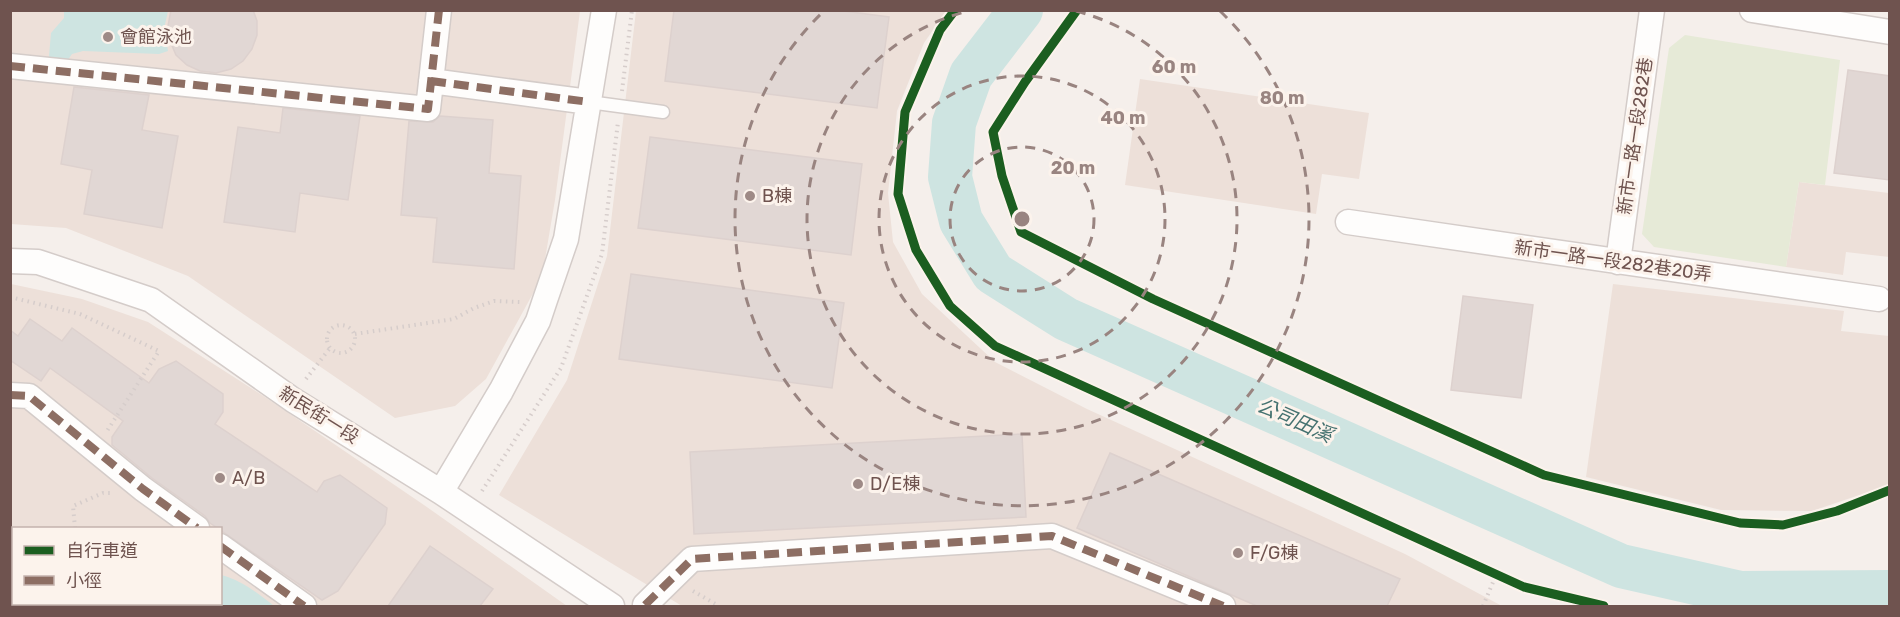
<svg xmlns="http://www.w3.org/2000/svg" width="1900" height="617" font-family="Rubik,'Noto Sans TC',sans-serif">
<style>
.residential{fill:#ede0d9;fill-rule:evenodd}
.green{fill:#e6ead7}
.water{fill:#cee4e1}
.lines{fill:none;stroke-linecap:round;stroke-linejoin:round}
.river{stroke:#cee4e1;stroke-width:44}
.building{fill:#e1d7d4;stroke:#ddd1ce;stroke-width:1.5}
.lane-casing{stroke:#d4ccc9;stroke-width:15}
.street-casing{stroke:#d4ccc9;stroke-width:27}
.path{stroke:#d6cdcb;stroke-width:4;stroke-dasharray:1.5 4.5;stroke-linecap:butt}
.lane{stroke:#fefdfc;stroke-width:12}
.street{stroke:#fefdfc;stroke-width:24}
.quiet{stroke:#8d6e63;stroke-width:8;stroke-dasharray:15 8;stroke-linecap:butt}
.cycleway-casing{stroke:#fcf3ec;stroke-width:13}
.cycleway{stroke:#1b5e20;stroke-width:9}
.ring{fill:none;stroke:#998480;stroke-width:3;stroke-dasharray:10 8}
.poi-dot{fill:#9e8a86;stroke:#fcf3ec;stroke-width:2}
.labels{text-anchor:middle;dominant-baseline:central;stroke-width:6;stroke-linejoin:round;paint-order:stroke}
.poi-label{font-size:18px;fill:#6f534f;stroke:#fcf3ec;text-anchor:start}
.street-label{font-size:18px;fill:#6f534f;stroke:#fcf3ec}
.water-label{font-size:20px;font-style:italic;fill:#457270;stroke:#fcf3ec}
.centre{fill:#998480;stroke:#fcf3ec;stroke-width:3}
.ring-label{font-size:18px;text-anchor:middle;font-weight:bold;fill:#998480;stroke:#fcf3ec;stroke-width:6;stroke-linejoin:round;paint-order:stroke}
</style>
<rect width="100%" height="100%" fill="#f5efeb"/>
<!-- residential -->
<path class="residential" d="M10 11H580L555 200 542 277 486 379 455 406 395 418 188 276 66 228 11 224Z
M636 11H946L924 43 897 111 888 193 893 242 922 294 995 362 1087 409 1405 554 1502 606H682L499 495 567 380 607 256Z
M1140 79 1369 113 1359 179 1322 174 1316 214 1125 185Z
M1799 182 1889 193V257L1846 252 1843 275 1786 267Z
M11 284 82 299 148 322 262 395 424 505 567 606H11ZM14 528H220V604H14Z
M1613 284 1844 311 1841 331 1889 336V485L1812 511 1721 510 1586 477Z"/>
<!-- green -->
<path class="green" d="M1685 35 1840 60 1825 185 1799 182 1786 267 1654 247 1642 234 1669 48Z"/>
<!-- water -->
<path class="water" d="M64 11H168L164 29 168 51 159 54 83 51 72 54 65 64 52 62 49 56 51 33 64 18Z
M221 575C241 580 258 593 274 606H180L177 604H220Z"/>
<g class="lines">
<!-- river -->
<path class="river" d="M1021 10 971 75 954 123 950 177 961 221 993 273 1066 319 1621 566 1740 593 1890 592"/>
</g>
<!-- building -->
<path class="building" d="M171 10H253L257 21V35L252 49 243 61 231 69 216 73 209 72 200 71 187 65 176 55 170 41 168 26Z
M674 10H836L889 17 877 108 665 81Z
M1848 70 1890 76V180L1834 173Z
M74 87 149 95 142 130 178 136 162 228 84 214 92 170 61 164Z
M283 108 360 116 348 200 300 193 295 232 224 222 238 127 280 133Z
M440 116 493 120 489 173 521 176 514 269 433 262 437 218 401 215 409 121 433 122Z
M650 137 862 164 851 255 638 228Z
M631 274 844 303 832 388 619 359Z
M1463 296 1533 305 1521 398 1451 390Z
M30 319 62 341 72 328 149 383 159 369 176 361 223 394V412L215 424 317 492 324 481 340 475 387 508 385 524 338 591 322 600 210 523 205 516 152 478 112 445V437L123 421 50 368 41 381 10 360V330L18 336Z
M1022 434 1026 517 694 534 690 452Z
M1110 453 1400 579 1387 606H1257L1077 528Z
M430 546 493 589 480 606H388Z"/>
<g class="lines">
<!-- lane casing -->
<g class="lane-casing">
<path id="lane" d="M589 102 663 112"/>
</g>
<!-- street casing -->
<g class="street-casing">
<path id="street" d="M1752 10 1890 32
M10 66 428 109 439 10
M431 81 589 102
M1348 222 1879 299
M10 261 38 262 151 300 293 400 441 492 612 606
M1618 262 1652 10
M10 395 29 396 143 489 197 528
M441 492 501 391 538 321 545 300 566 239 604 10
M220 546 304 606
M10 548 14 550
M88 604 93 606
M645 605 692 559 1052 536 1223 606"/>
</g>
<!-- path -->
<path class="path" d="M955 10 940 30 905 112 898 194 916 250 950 306 995 346 1524 587 1604 606
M1077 10 1025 82 993 132 1002 176 1021 232 1153 299 1544 475 1740 523 1783 525 1837 511 1890 490
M622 91 632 10
M10 297 80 314 159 351 107 431
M327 339a14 14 0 1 1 28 0a14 14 0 1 1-28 0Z
M355 334 454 319 474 308 494 301 520 302
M306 379 330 348
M482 491 561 368 602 254 618 122
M75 528 73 506 103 493H111
M693 591 719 606
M1483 606 1496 575"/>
<!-- lane -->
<use href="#lane" class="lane"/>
<!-- street -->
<use href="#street" class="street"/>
<!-- quiet -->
<path class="quiet" d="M10 66 428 109 439 10
M431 81 589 102
M10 395 29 396 143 489 197 528
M220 546 304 606
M10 548 14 550
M88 604 93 606
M645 605 692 559 1052 536 1223 606"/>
<!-- cycleway casing -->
<g class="cycleway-casing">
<path id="cycleway" d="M955 10 940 30 905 112 898 194 916 250 950 306 995 346 1524 587 1604 606
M1077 10 1025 82 993 132 1002 176 1021 232 1153 299 1544 475 1740 523 1783 525 1837 511 1890 490"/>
</g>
<!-- cycleway -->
<use href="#cycleway" class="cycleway"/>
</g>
<!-- distance rings -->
<g class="ring">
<circle cx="1022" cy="219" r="72"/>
<circle cx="1022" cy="219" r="143"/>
<path d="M1076 11A215 215 0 1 1 968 11"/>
<path d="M1220 11A287 287 0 1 1 824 11"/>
</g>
<!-- markers -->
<g class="poi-dot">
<circle cx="108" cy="37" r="6"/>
<circle cx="750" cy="196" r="6"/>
<circle cx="220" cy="478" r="6"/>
<circle cx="858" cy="484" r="6"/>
<circle cx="1238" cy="553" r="6"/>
</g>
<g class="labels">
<!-- poi labels -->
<g class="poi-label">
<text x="120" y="37">會館泳池</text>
<text x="762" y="196">B棟</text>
<text x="232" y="478">A/B</text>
<text x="870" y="484">D/E棟</text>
<text x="1250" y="553">F/G棟</text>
</g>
<!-- street labels -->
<g class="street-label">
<text transform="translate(1635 136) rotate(-82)">新市一路一段282巷</text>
<text transform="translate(1613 261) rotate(8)">新市一路一段282巷20弄</text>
<text transform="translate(319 415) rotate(32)">新民街一段</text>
</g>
<!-- water labels -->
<g class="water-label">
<text transform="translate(1295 420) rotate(24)">公司田溪</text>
</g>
</g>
<circle cx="1022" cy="219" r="9" class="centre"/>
<g class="ring-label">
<text x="1174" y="73">60 m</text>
<text x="1282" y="104">80 m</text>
<text x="1123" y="124">40 m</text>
<text x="1073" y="174">20 m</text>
</g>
<!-- border -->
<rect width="1900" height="617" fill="none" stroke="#6f534f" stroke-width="24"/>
<!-- legend -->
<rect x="12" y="527" width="210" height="78" fill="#fcf3ec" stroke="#c4b3ad" stroke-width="1.5"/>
<rect x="24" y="546" width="30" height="9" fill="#1b5e20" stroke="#c4b3ad" stroke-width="1.5"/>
<text x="66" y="557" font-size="18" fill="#6f534f">自行車道</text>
<rect x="24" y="576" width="30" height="9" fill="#8d6e63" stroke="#c4b3ad" stroke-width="1.5"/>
<text x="66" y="587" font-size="18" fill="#6f534f">小徑</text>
</svg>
